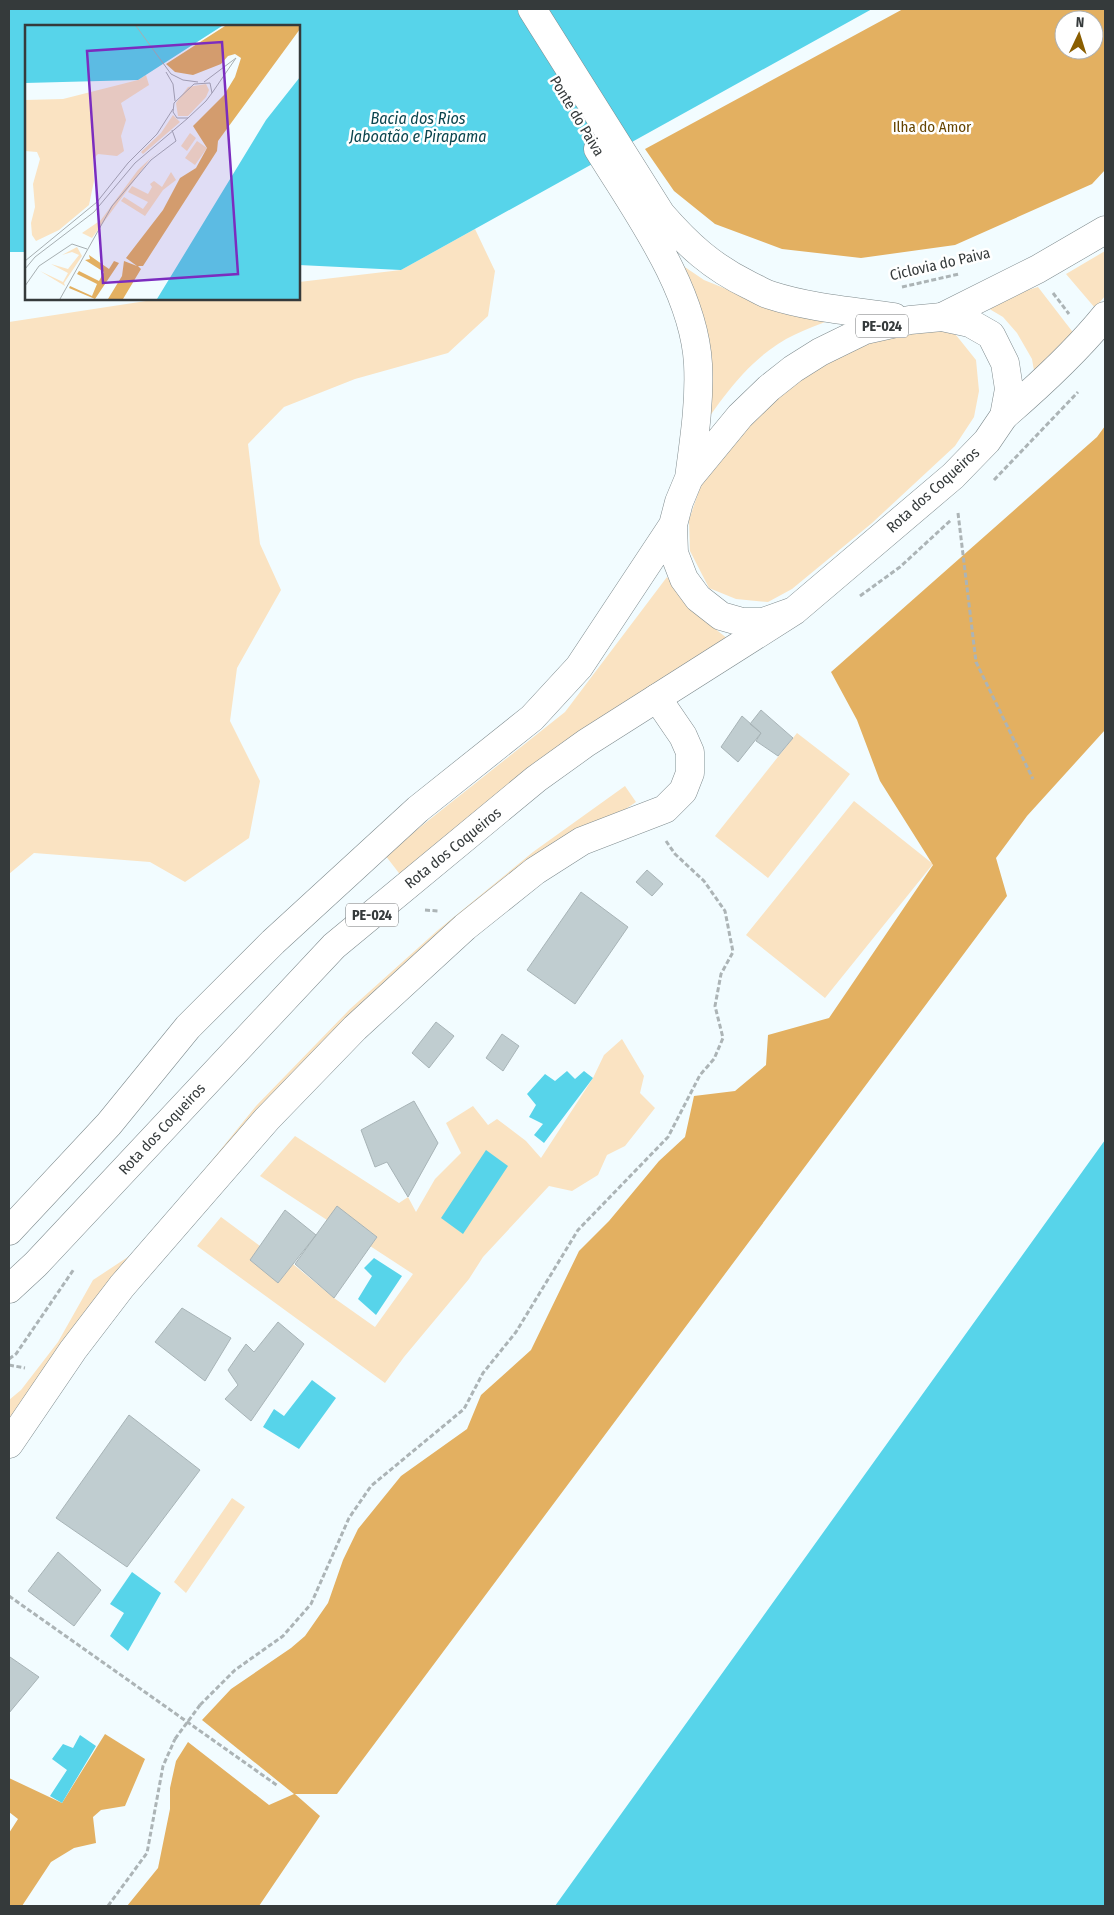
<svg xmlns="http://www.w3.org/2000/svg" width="1114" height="1915" font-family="'Fira Sans Condensed',sans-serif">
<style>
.green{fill:#fae3c2}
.forest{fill:#e3b061;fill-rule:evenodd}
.water{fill:#57d4ea}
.building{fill:#c0cdd0;stroke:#a8b4b7}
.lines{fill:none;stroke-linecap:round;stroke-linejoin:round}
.minor-casing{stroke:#7f8b8e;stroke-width:29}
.major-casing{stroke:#7f8b8e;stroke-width:29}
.path{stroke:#acb4b6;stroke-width:3;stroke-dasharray:5 2.5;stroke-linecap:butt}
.minor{stroke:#fff;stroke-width:28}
.major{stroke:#fff;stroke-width:28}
.path-bridge{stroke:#acb4b6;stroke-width:3;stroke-dasharray:5 2.5;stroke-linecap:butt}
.labels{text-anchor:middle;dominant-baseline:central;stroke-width:5;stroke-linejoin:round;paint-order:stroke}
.shield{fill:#fff;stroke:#727576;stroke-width:1}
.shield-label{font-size:14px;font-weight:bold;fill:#353a3b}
.street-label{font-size:15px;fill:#353a3b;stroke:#fff}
.park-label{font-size:15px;fill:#664502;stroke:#fff}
.water-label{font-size:16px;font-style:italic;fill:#0b454e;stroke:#fff}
.inset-road{fill:none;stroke:#a6aeb1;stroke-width:1}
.view{fill:#7b2cbf;fill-opacity:0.15;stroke:#7b2cbf;stroke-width:2.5}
.inset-edge{fill:none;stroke:#353a3b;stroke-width:2.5}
</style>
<rect width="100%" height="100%" fill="#f2fcff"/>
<!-- green -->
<path class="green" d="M475 229 495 271 488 316 448 353 355 379 284 407 248 444 260 544 281 590 237 668 230 721 260 781 249 838 185 882 150 862 34 853 9 874V322L159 299H299V282L401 270Z
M1105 251V296L1095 308 1066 274Z
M673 259 704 280 756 301 848 313C825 323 799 330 778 344 741 368 715 408 691 444L692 403Z
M1038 287 1075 335 1036 382 1032 359 1017 333 1003 317 981 304Z
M930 322 956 335 976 360 979 391 974 417 955 446 872 523 792 589 768 602 736 599 709 588 690 551 689 520 705 473 810 353Z
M667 577 699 616 728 639 402 877 385 855 565 712Z
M797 733 850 774 768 878 715 836Z
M625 786 636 802 459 922 9 1426V1400L21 1390 58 1342 93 1280 140 1249 256 1106 350 1009 438 930 533 852Z
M854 801 933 864 825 998 746 935Z
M622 1039 644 1076 640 1093 655 1108 625 1146 607 1155 598 1175 572 1191 549 1186 483 1257 469 1279 404 1357 385 1383 197 1246 221 1217 260 1246 278 1283 293 1264 334 1298 375 1327 413 1274 370 1246 377 1237 337 1207 327 1220 260 1176 295 1136 399 1203 408 1197 416 1212 435 1179 461 1153 446 1123 473 1106 488 1125 497 1119 526 1141 541 1158 593 1078 604 1055Z
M232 1498 245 1507 186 1593 174 1582Z"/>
<!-- forest -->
<path class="forest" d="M903 9H1105V170L1092 184 955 245 861 258 782 249 715 224 674 191 645 149ZM1064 20H1094V50H1064Z
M1105 426V730L1027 816 996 858 1007 896 337 1794H295L320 1816 259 1906H127L158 1868 170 1809V1788L176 1761 188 1742 269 1805 294 1794 202 1720 231 1689 291 1648 305 1636 328 1603 343 1560 358 1529 401 1476 467 1429 481 1395 531 1350 579 1251 609 1221 659 1161 685 1137 694 1096 735 1091 766 1065 768 1035 829 1018 933 865 880 781 857 720 831 672 1097 437Z
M105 1734 145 1759 125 1806 101 1810 93 1817 96 1843 74 1848 51 1862 22 1906H9V1833L18 1819 9 1812V1778L62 1803Z"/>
<!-- water -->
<path class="water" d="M9 9H872L401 270 299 265V26H26V252H9Z
M567 1071 575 1079 584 1071 593 1078 544 1143 534 1135 543 1124 529 1117 536 1105 527 1094 545 1074 555 1081Z
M1105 1140V1906H555Z
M486 1150 508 1166 463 1234 441 1218Z
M374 1258 402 1276 376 1315 358 1299 372 1276 364 1268Z
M312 1380 336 1398 299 1449 263 1427 274 1409 284 1416Z
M132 1572 161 1593 128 1651 110 1636 124 1613 110 1604Z
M80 1735 96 1746 62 1803 50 1796 67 1770 52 1759 63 1744 73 1748Z"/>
<!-- building -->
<path class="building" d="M761 710 793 738 778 756 756 741 761 733 750 724Z
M742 716 761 733 738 762 721 747Z
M647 870 663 884 652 896 636 882Z
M581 892 628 927 575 1004 527 970Z
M436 1022 454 1036 429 1068 412 1053Z
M502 1034 519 1046 503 1071 486 1058Z
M414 1101 438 1143 408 1197 387 1162 375 1167 361 1130Z
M337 1206 377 1237 334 1298 295 1264Z
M285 1210 316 1235 278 1283 250 1260Z
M182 1308 231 1338 205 1381 155 1342Z
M278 1322 304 1344 251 1421 225 1399 238 1385 228 1370 246 1344 254 1352Z
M129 1415 200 1470 127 1567 56 1518Z
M58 1552 101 1590 74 1626 28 1591Z
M10 1657 39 1677 9 1713V1660Z"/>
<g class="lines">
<!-- minor casing -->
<g class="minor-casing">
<path id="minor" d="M942 317 1038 269 1105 230
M1004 416C1040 385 1075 353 1105 316
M9 1444 73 1350 122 1286 267 1119 355 1028 465 927 535 871 582 841 665 809 683 791 690 773V752L683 736 657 698"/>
</g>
<!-- major casing -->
<g class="major-casing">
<path id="major" d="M532 9 661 214C688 245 712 267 749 285 756 288 763 293 770 295 810 308 853 311 894 317
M598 149C636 211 694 289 698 364 700 402 694 440 689 478
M9 1231 109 1124 188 1027 273 942 418 809 532 718 579 667 673 525
M9 1289 36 1264 334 946 536 779 586 743 794 611 953 476 987 441 1004 416 1009 389 1005 363 991 335 970 323 942 317 910 320 865 330 820 352 793 369 769 388 740 416 689 478 679 502 673 525 674 553 684 579 698 598 721 616 742 622H763L794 611"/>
</g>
<!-- path -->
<path class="path" d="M902 287 959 274
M1053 293 1069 314
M994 480 1078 392
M958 513 976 662 1033 779
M860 596 900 567 951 520
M425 910 438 911
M9 1359 16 1354 74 1269
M9 1365 25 1368
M9 1596 278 1786
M200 1705 235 1670 283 1636 311 1604 349 1518 371 1486 464 1409 483 1373 516 1332 578 1230 668 1137 700 1075 714 1059 723 1038 715 1006 721 974 733 952 725 911 704 881 675 854 666 841
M108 1906 147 1853 163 1766 175 1739"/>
<!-- minor -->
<use href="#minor" class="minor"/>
<!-- major -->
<use href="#major" class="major"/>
<!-- path-bridge -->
<path class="path-bridge" d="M175 1739 200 1705"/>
</g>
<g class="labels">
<!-- shield labels -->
<g class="shield">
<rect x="856" y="314.5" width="52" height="23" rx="4"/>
<rect x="346" y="903.5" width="52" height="23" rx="4"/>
</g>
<g class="shield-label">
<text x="882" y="326">PE-024</text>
<text x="372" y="915">PE-024</text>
</g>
<!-- street labels -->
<g class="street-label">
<text transform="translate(577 116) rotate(59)">Ponte do Paiva</text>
<text transform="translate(940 264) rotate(-13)">Ciclovia do Paiva</text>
<text transform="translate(933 490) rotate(-42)">Rota dos Coqueiros</text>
<text transform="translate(453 848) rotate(-39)">Rota dos Coqueiros</text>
<text transform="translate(162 1129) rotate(-47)">Rota dos Coqueiros</text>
</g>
<!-- park labels -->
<g class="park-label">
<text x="932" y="127">Ilha do Amor</text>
</g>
<!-- water labels -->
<g class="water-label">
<text x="418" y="118">Bacia dos Rios<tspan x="418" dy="18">Jaboatão e Pirapama</tspan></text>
</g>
</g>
<!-- overview -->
<g transform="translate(25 25)">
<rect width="275" height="275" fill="#f2fcff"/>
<path d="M121 50 124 60 96 78 101 95 96 111 99 126 92 131 73 129 68 134 69 156 64 180 34 205 11 216 7 210 6 198 10 182 8 159 15 134 12 127 0 126V75L38 74 113 55ZM181 59 184 65 181 72 163 91H153L151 78 163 62ZM148 90 155 97 118 129 116 127 136 108ZM165 108 171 113 162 126 156 121ZM144 116 125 134 67 213 57 208 76 195 113 145ZM172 116 182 123 170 140 160 133ZM146 147 151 155 138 165 120 191 96 176 99 172 118 184 123 177 103 167 107 161 123 169 127 162 125 159 129 156 137 162ZM52 222 57 231 39 258 40 261 15 246 38 257 43 248 26 239 43 244 54 230 47 227 37 230Z" fill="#fae3c2"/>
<path d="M200 1H275V4L193 116 192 126 118 241H113L116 244 98 274H83L97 251 99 236 112 241 101 233 138 185 155 153 171 143 182 123 168 101 199 70 210 52 216 33 210 29 203 31 196 39 168 50 150 47 141 39ZM64 230 84 244 89 236 94 238 70 274 44 263 45 261 67 271 72 259 52 249 54 246 74 256 79 247 60 235 65 234Z" fill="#e3b061"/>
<path d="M0 1H197L113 55 0 58ZM275 52V274H132L241 95Z" fill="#57d4ea"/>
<path class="inset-road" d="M111 1 146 49 158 55 173 57M141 47 148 59 150 76M179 57 211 33 187 68M0 236 72 177 103 138 132 109 148 84M0 244 10 232 69 187 110 138 163 93 181 76 187 68 185 58 169 59 149 78 148 87 152 93H163M0 261 14 241 47 219 62 224M35 274 87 181 126 135 151 116 147 105"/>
<path class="view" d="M197 17 213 249 78 258 62 26Z"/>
<rect width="275" height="275" class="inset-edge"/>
</g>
<!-- border -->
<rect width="1114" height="1915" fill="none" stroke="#353a3b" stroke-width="20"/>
<!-- north arrow -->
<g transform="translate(1079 35) rotate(4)"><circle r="24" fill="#ffffff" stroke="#aeb0b1"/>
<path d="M0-4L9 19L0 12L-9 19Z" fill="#8a5e00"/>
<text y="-8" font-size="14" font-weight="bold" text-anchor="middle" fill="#353a3b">N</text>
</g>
</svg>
